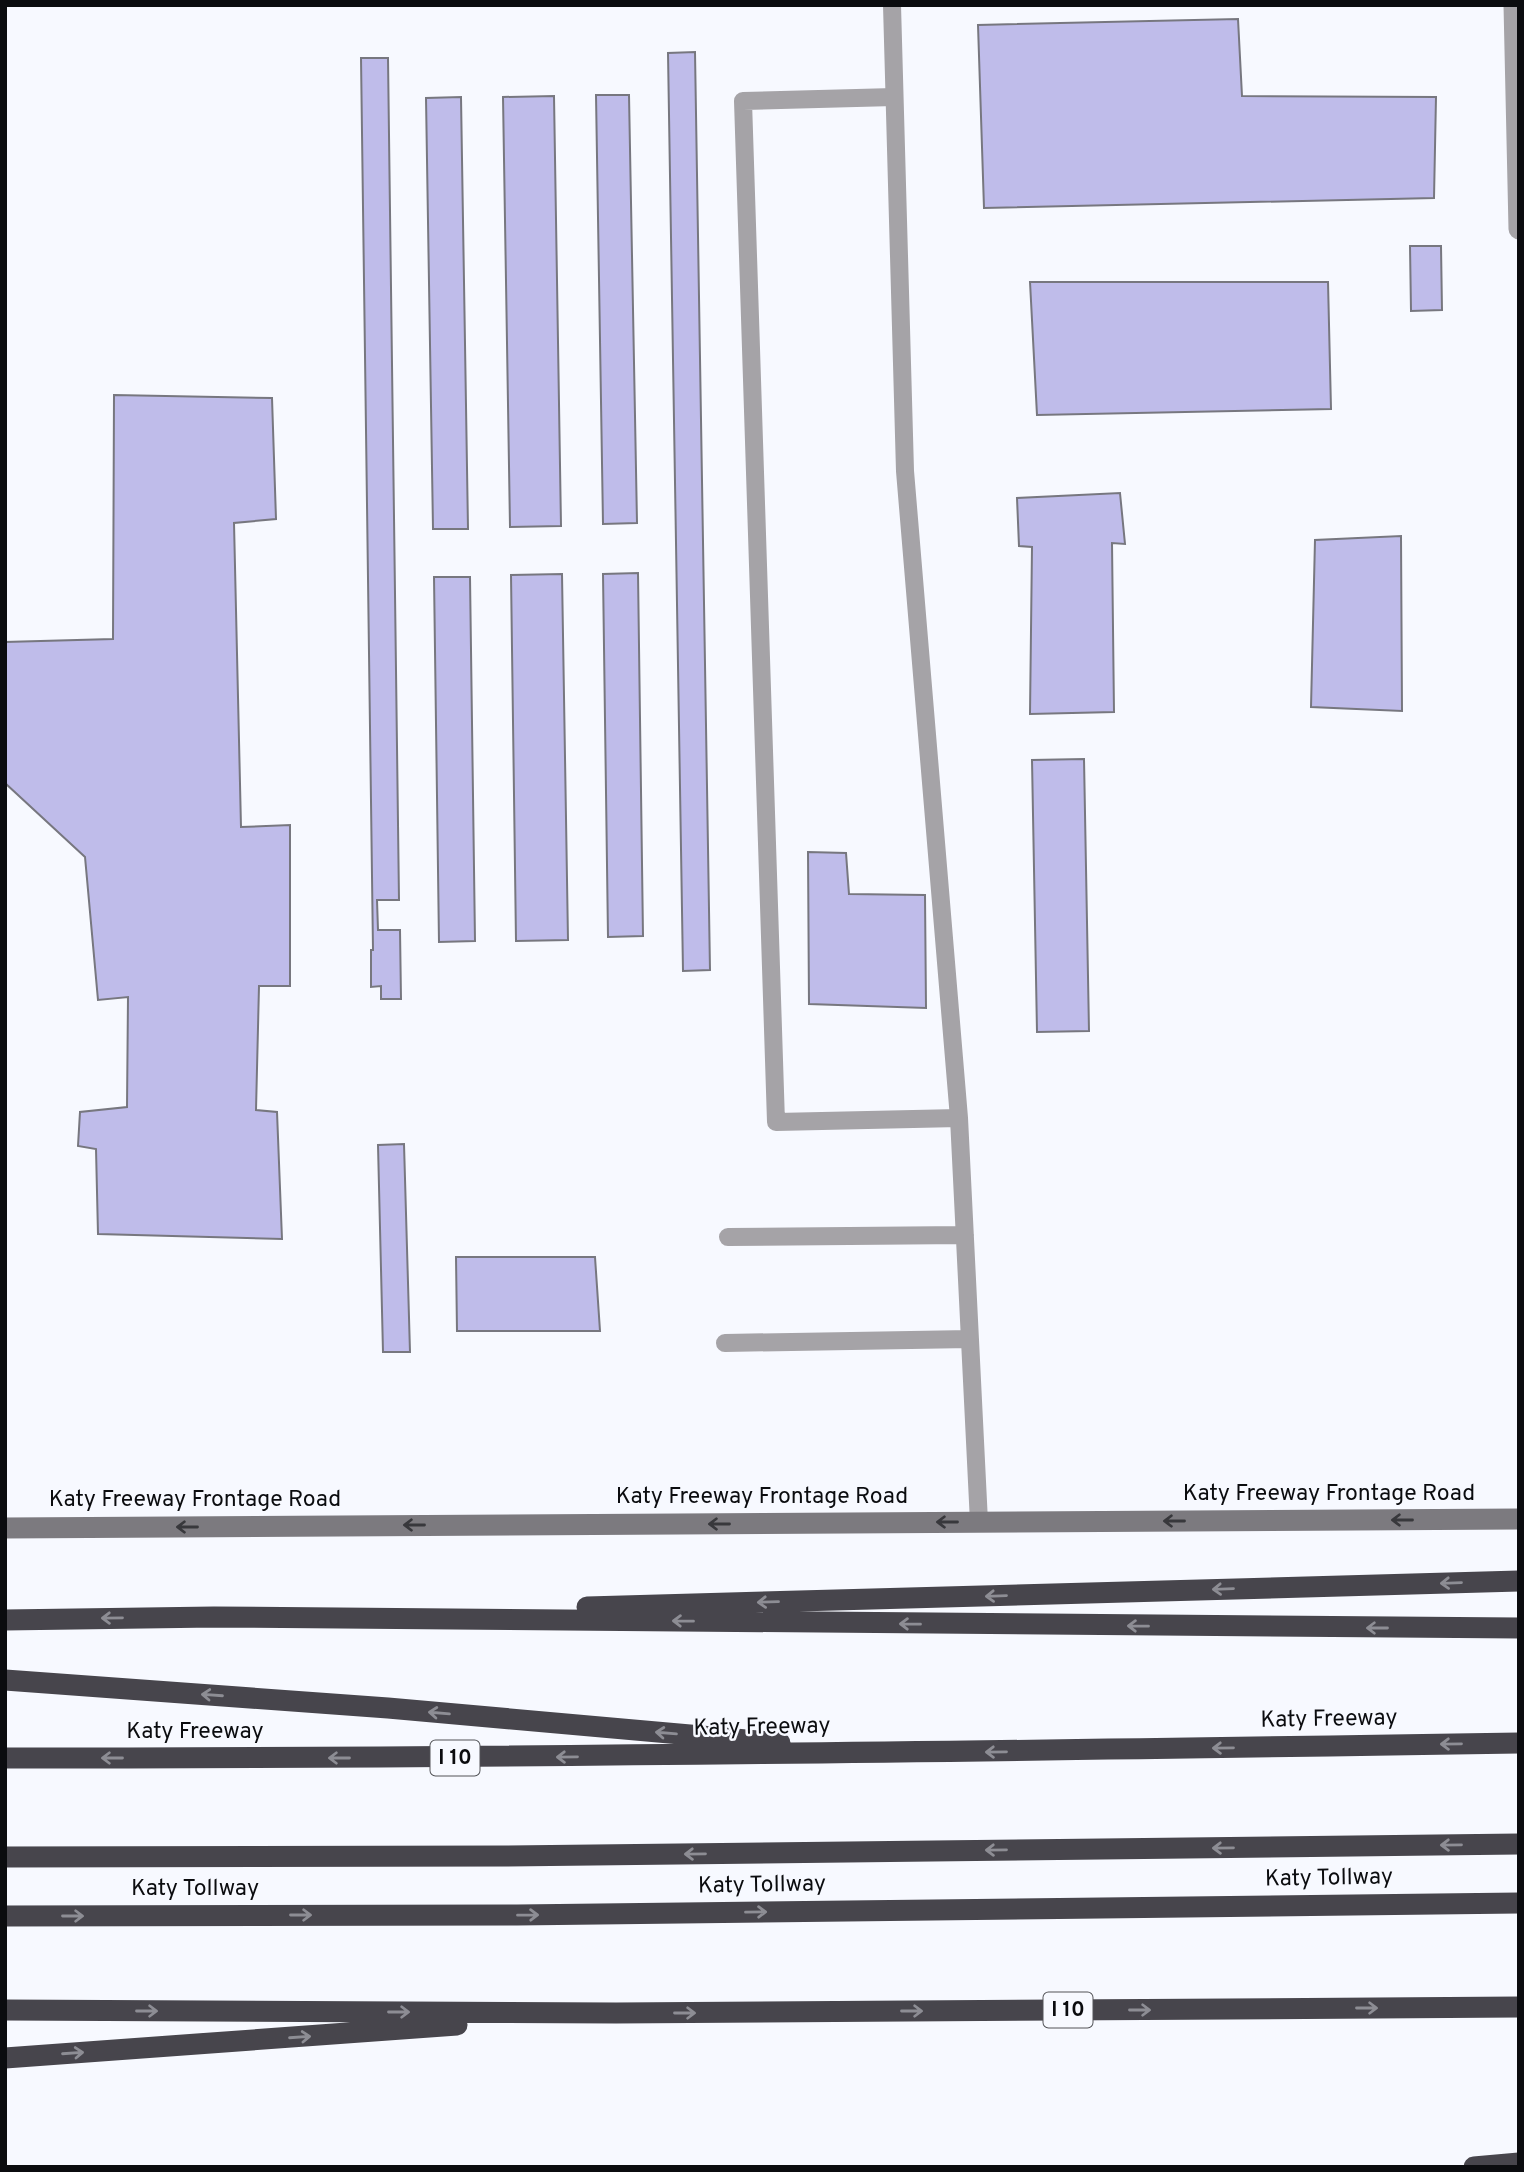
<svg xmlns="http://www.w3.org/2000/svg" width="1524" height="2172" font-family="Overpass,sans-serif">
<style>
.building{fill:#bfbcea;stroke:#77777f;stroke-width:2}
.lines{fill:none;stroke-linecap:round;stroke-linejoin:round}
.service{stroke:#a5a3a7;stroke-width:18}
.tertiary{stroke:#a5a3a7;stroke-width:21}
.secondary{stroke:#7c7a7f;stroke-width:21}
.motorway{stroke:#47454c;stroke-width:21}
.oneway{stroke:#38383c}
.oneway2{stroke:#8d8d94}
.labels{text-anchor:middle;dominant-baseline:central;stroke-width:5;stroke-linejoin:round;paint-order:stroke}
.shield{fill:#f7f9ff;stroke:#525357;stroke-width:2}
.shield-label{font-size:21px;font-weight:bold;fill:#0b0c0f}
.street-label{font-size:23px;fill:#0b0c0f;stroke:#f7f9ff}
</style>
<rect width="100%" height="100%" fill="#f7f9ff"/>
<!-- building -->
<path class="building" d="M1238 19 1242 96 1436 97 1434 198 984 208 978 25Z
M695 52 710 970 683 971 668 53Z
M361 58H388L399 900H377L378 930H400L401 999H381V986L371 987V950H373Z
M596 95H629L637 523 603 524Z
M554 96 561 526 510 527 503 97Z
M461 97 468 529H433L426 98Z
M1410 246H1441L1442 310 1411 311Z
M1030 282H1328L1331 409 1037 415Z
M114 395 272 398 276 519 234 523 241 827 290 825V986H259L256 1110 277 1112 282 1239 98 1234 96 1149 78 1146 80 1112 127 1107 128 997 98 1000 85 857 5 783V642L113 639Z
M1120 493 1125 544 1112 543 1114 712 1030 714 1032 547 1019 546 1017 498Z
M1401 536 1402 711 1311 707 1315 540Z
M638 573 643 936 608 937 603 574Z
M562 574 568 940 516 941 511 575Z
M434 577H470L475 941 439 942Z
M1084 759 1089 1031 1037 1032 1032 760Z
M808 852 846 853 849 894 925 895 926 1008 809 1004Z
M404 1144 410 1352H383L378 1145Z
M456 1257H595L600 1331H457Z"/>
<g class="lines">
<!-- service -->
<path class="service" d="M892 5 905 471 959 1118 979 1522
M894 97 743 101 776 1122 959 1118
M728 1237 965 1235
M725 1343 970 1339"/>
<!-- tertiary -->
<path class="tertiary" d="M1514 5 1519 229"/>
<!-- secondary -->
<path class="secondary" d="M5 1528 1519 1519"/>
<!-- motorway -->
<path class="motorway" d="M587 1607 1519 1581
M5 1620 214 1617 1519 1628
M5 1680 388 1708 780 1743
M5 1758C510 1758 1014 1751 1519 1743
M5 1857 508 1856 1519 1844
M5 1916 517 1915 1519 1903
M5 2010 616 2013 1519 2007
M5 2058 457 2025
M1474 2167 1519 2163"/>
</g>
<!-- one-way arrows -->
<defs><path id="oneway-shaft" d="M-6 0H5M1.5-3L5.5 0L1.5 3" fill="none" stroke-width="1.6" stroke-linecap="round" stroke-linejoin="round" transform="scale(1.75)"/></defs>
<g class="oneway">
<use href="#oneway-shaft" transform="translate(1402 1520) rotate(180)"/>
<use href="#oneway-shaft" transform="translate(1174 1521) rotate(180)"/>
<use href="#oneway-shaft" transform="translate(947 1522) rotate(180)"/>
<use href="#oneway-shaft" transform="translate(719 1524) rotate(180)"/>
<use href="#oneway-shaft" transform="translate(414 1525) rotate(180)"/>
<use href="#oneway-shaft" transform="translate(187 1527) rotate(180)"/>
</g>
<g class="oneway2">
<use href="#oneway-shaft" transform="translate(1451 1583) rotate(178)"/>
<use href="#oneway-shaft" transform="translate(1223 1589) rotate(178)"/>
<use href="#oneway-shaft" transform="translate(996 1596) rotate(178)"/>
<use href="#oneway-shaft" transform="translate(768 1602) rotate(178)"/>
<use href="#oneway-shaft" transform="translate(112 1618) rotate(179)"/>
<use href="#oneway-shaft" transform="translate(683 1621) rotate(-179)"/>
<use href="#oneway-shaft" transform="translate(910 1624) rotate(-179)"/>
<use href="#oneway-shaft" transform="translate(1138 1626) rotate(-179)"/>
<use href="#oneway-shaft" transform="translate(1377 1628) rotate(-180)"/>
<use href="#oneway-shaft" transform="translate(212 1695) rotate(-176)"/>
<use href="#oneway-shaft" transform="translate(439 1713) rotate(-175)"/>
<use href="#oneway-shaft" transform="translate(666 1733) rotate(-175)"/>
<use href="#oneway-shaft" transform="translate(1451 1744) rotate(179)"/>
<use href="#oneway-shaft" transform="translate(1223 1748) rotate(179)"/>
<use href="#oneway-shaft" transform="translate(996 1752) rotate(179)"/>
<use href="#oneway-shaft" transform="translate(567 1757) rotate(179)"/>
<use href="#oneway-shaft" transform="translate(112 1758) rotate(180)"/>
<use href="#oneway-shaft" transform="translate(339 1758) rotate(180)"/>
<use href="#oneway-shaft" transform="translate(1451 1845) rotate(179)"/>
<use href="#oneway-shaft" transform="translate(1223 1848) rotate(179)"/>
<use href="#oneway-shaft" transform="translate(996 1850) rotate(179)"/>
<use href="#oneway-shaft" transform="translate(695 1854) rotate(179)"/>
<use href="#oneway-shaft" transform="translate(756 1912) rotate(-1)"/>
<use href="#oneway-shaft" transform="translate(301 1915)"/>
<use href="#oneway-shaft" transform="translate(528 1915) rotate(-1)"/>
<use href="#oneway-shaft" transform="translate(73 1916)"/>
<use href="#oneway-shaft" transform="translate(1367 2008)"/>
<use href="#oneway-shaft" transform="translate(1140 2010)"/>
<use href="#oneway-shaft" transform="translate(147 2011)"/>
<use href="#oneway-shaft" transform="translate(912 2011)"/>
<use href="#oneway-shaft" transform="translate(399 2012)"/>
<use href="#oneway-shaft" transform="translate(685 2013)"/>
<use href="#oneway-shaft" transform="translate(300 2037) rotate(-4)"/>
<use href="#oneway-shaft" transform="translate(73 2053) rotate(-4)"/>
</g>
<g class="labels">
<!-- shield labels -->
<g class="shield">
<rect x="430.5" y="1740.5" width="49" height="35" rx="5"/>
<rect x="1043.5" y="1992.5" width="49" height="35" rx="5"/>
</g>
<g class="shield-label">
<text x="455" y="1758">I 10</text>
<text x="1068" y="2010">I 10</text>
</g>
<!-- street labels -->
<g class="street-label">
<text x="1329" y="1494">Katy Freeway Frontage Road</text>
<text x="762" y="1497">Katy Freeway Frontage Road</text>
<text x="195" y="1500">Katy Freeway Frontage Road</text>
<text transform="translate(1329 1720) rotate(-1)">Katy Freeway</text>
<text transform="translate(762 1728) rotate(-1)">Katy Freeway</text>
<text x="195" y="1732">Katy Freeway</text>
<text transform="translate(1329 1879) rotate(-1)">Katy Tollway</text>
<text transform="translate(762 1886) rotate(-1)">Katy Tollway</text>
<text x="195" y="1889">Katy Tollway</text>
</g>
</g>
<!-- border -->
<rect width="1524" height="2172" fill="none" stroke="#0b0c0f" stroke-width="14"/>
</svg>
